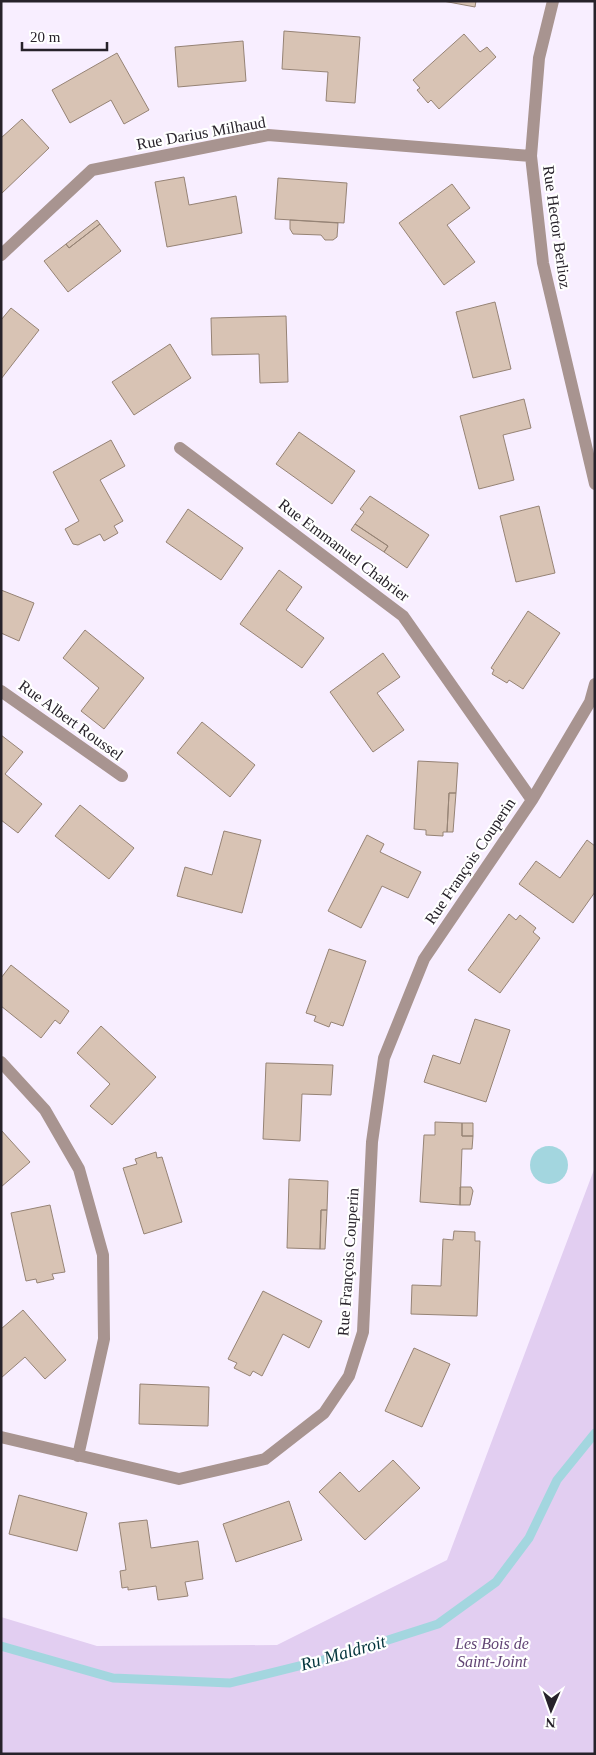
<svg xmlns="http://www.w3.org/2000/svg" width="596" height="1755" font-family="'Times New Roman',serif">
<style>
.green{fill:#e2cef1}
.water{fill:#a3d6df}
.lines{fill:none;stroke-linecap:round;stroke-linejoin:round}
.stream{stroke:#a3d6df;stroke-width:9}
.building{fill:#d8c3b4;stroke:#968375}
.minor{stroke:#a89490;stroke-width:12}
.labels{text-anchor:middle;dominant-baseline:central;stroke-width:4.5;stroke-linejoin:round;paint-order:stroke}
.street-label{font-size:16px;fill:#27222a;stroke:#fff}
.park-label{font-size:16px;font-style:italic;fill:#624575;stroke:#fff}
.water-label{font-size:18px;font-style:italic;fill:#02333b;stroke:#fff}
</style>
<rect width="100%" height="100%" fill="#f8eeff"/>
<!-- green -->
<path class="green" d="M595 1167V1754H1V1617L97 1646 277 1645 447 1560Z"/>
<!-- water -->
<path class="water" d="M530 1165a19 19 0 1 1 38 0a19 19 0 1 1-38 0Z"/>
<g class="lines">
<!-- stream -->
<path class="stream" d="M1 1646 113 1678 230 1683 335 1657 438 1624 496 1582 529 1538 557 1480 595 1433"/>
</g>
<!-- building -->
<path class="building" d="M443 1H476L475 7Z
M284 31 360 37 355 103 326 101 328 72 282 69Z
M464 34 480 52 487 47 496 57 439 109 431 100 428 103 417 90 420 88 413 80Z
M243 41 246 81 178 87 175 47Z
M117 53 149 110 124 124 111 100 70 123 52 90Z
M22 119 49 148 1 194V138Z
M184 177 189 205 236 196 242 233 167 247 155 182Z
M278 178 347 183 344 223 275 219Z
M452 184 470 208 447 225 475 262 444 285 399 223Z
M97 220 100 224 69 248 66 244Z
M290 220 338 223 337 237 333 240H325L321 235 293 234 290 229Z
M100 224 121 251 68 292 44 261 66 244 69 248Z
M495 302 511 369 473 378 456 312Z
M11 308 39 330 1 379V320Z
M286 316 288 382 260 383 259 354 212 355 211 318Z
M170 344 191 378 134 415 112 382Z
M524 399 531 428 503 435 514 480 479 489 460 416Z
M299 432 355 471 332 504 276 464Z
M111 440 125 466 100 480 123 521 114 526 118 533 104 541 100 534 78 545 73 544 65 529 79 521 53 472Z
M370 496 429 535 407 568 384 552 388 546 355 524 364 512 360 509Z
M539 506 555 573 516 582 500 516Z
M188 509 243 548 221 580 166 542Z
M355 524 388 546 384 552 351 530Z
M279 570 302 587 286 610 324 638 302 668 240 624Z
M1 590 34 603 19 641 1 633Z
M528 611 560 633 523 689 509 680 507 683 492 674 494 670 491 668Z
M85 630 144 678 104 729 81 711 99 688 63 658Z
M383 653 400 677 377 693 404 730 373 752 330 692Z
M202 722 255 765 230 797 177 753Z
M1 735 23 752 5 774 42 804 18 833 1 820Z
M418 761 458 763 456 793H449L447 832H443V836L426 835V830L414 829Z
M449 793H456L453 832H447Z
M80 805 134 848 109 879 55 836Z
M224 831 261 840 242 913 177 896 185 867 212 875Z
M367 835 384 844 380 852 421 872 408 898 382 886 361 928 328 911Z
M587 840 595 846V892L573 923 519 884 536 861 560 878Z
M509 914 516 920 520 915 536 928 533 932 540 938 500 993 468 970Z
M329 949 366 961 343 1026 331 1022 329 1027 314 1021 316 1016 306 1013Z
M11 965 69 1011 60 1024 55 1020 41 1038 1 1006V978Z
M475 1019 510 1030 486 1102 424 1082 433 1055 460 1064Z
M101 1026 156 1077 112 1125 90 1106 110 1084 77 1053Z
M266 1063 333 1065 331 1095 302 1094 300 1141 263 1139Z
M435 1122 462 1123V1136H473L472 1149H462L460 1205 420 1202 424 1135H435Z
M462 1123H473V1136H462Z
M1 1130 30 1162 1 1187Z
M156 1152 157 1158 162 1157 182 1222 144 1234 123 1168 137 1164 135 1159Z
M289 1179 328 1181 327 1210H321L320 1249 287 1248Z
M460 1187H471L473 1191 470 1205H460Z
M50 1205 65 1272 52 1274 54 1279 37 1283 36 1279 26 1281 11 1213Z
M321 1210H327L325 1249H320Z
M454 1231 475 1232V1241H480L477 1316 411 1314 412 1285 441 1286 443 1239 453 1240Z
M263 1291 322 1321 309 1348 283 1334 262 1376 253 1371 250 1376 234 1368 237 1363 228 1359Z
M23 1310 66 1360 45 1379 25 1357 1 1378V1329Z
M414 1348 450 1364 422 1427 385 1411Z
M140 1384 209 1387 208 1426 139 1424Z
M393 1460 420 1488 365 1540 319 1492 340 1472 359 1492Z
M19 1495 87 1513 77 1551 9 1534Z
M289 1501 302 1540 236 1562 223 1524Z
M147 1520 151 1548 198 1541 203 1579 185 1582 188 1596 158 1600 156 1586 128 1590V1587L122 1588 120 1571 126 1570 119 1523Z"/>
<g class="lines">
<!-- minor -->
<path class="minor" d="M553 1 539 58 531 156 543 263 595 484
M1 255 92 170 268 135 531 156
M180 448 403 616 532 800
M1 691 122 776
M1 1062 45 1110 79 1169 103 1255 104 1339 78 1456
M1 1437 179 1479 265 1459 324 1413 349 1376 363 1332 372 1142 384 1058 424 959 532 800 590 702 595 684"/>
</g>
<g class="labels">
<!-- street labels -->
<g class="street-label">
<text transform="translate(201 133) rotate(-10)">Rue Darius Milhaud</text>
<text transform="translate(557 227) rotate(82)">Rue Hector Berlioz</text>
<text transform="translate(344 550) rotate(37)">Rue Emmanuel Chabrier</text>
<text transform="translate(71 720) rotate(36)">Rue Albert Roussel</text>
<text transform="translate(470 861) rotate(-56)">Rue François Couperin</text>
<text transform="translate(348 1262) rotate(-86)">Rue François Couperin</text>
</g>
<!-- park labels -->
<g class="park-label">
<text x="492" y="1643">Les Bois de<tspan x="492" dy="18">Saint-Joint</tspan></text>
</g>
<!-- water labels -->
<g class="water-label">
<text transform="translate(343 1653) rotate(-16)">Ru Maldroit</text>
</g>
</g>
<!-- border -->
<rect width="596" height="1755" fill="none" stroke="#27222a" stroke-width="5"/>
<!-- north arrow -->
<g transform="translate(551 1710) rotate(182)" stroke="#ffffff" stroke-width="4" paint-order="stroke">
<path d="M0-4L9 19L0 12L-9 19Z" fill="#27222a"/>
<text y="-8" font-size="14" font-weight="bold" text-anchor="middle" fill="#27222a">N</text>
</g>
<!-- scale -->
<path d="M22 42v8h85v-8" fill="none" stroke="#27222a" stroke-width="2.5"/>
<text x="30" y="42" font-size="15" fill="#27222a" stroke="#ffffff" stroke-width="4" paint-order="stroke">20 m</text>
</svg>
